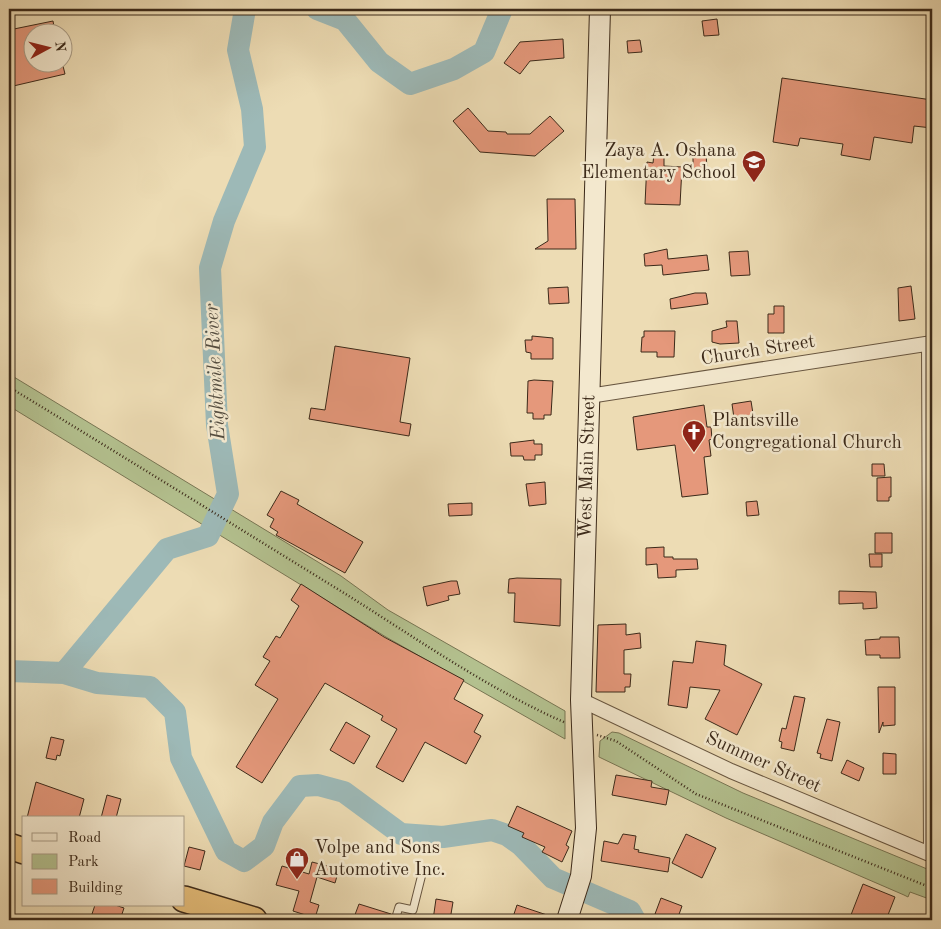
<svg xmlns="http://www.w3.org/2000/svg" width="941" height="929" font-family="'Old Standard TT',serif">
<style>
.green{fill:#b4c290;stroke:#787654}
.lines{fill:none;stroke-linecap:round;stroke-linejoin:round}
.river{stroke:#9db9b7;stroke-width:22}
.building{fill:#e5987b;stroke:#3b2919}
.lane-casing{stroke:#685640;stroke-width:9}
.street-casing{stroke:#685640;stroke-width:16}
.secondary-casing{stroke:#3b2919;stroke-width:22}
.highway-casing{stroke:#3b2919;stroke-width:28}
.path{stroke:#3b2919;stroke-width:2.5;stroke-dasharray:1 2.5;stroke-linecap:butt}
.lane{stroke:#f3e8ce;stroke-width:7}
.street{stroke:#f3e8ce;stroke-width:14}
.secondary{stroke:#f3e8ce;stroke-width:20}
.highway{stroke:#e6be7a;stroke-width:25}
.labels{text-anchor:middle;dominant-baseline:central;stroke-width:5;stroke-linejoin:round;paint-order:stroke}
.poi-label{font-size:19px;fill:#3b2919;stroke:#f3e8ce;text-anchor:start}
.street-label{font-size:19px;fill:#3b2919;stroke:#f3e8ce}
.water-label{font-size:20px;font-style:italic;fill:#544d40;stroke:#f3e8ce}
</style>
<rect width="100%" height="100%" fill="#eddcb4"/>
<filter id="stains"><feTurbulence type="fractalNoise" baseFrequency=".004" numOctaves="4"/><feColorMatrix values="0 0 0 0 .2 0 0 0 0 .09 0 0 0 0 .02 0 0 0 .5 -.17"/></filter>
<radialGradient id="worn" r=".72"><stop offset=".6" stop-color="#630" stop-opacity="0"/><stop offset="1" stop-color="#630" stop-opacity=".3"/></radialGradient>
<!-- green -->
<path class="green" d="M9 374 341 576 388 610 565 711V739L386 637 9 406Z
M612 732 619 733 743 793 932 871V900L910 892 908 897 904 895 726 818 599 757 600 741Z"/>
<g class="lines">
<!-- river -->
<path class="river" d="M317 9 345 20 379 62 410 84 454 69 484 52 502 9
M9 671 64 673 97 683 150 687 175 712 181 758 226 851 244 861 264 846 273 822 300 786 318 785 344 792 401 834 443 837 492 830 507 835 521 845 553 878 630 911 635 920
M64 673 167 549 208 536 228 494 217 425 210 268 224 221 255 147 252 109 238 50 245 9"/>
</g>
<!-- building -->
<path class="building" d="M717 19 719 35 704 36 702 21Z
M53 21 55 32H32V62H62L65 74 9 87V30Z
M563 39 564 58 530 61 520 74 504 63 520 42Z
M640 40 642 52 628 53 627 41Z
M782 78 932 100V128L914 126 912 143 874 137 870 160 841 155 843 144 800 138 798 146 773 142Z
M468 108 488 131 506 132 507 134H530L550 116 564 131 535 156 480 152 453 121Z
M654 154H664V166L682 167 680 205 645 204 647 162 653 163Z
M693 154H706L707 168 693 169Z
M547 199H575L576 249H535L548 241Z
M667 249 668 259 707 255 709 270 663 275 662 265 645 266 644 254Z
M748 251 750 275 731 276 729 252Z
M911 286 915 319 899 321 898 288Z
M568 287 569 303 549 304 548 288Z
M695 293H706L708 304 671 309 670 299Z
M774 306H784V333H768V314H774Z
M726 321H737L739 343 720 344 712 342V331L727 327Z
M644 331H675L674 357H657V352H641L642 337H644Z
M532 336 553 338V359H531V353L526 352 525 340H532Z
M335 346 410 358 400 422 411 424 409 436 309 419 311 408 325 410Z
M534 380 553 381 551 415H544V419H533V413H527L528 381Z
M751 401 754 420 744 421 743 417 734 418 732 404Z
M704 405 707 427H711L712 439 709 440 711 456 704 457 708 494 682 497 675 445 637 450 633 417Z
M534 440V444H542V455H535V460H524L523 456H511L510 443Z
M872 464H884L885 476H872Z
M891 477V497H889V501H877V478Z
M545 482 546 504 529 506 526 484Z
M281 491 299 500 297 504 363 542 345 573 276 535 278 532 270 527 274 519 267 515Z
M757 501 759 515 747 516 746 502Z
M472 503V515L449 516 448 504Z
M875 533H892V553H875Z
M664 547V557H673V559H697L698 569 676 570V577L658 578 657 564 646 565V548Z
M869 554H882V567H870Z
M517 578 561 579 560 626 514 622 515 593H508L509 579Z
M451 581H457L460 594 448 596 449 600 427 606 423 587Z
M301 584 384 637 464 680 454 699 483 715 474 732 481 736 466 764 425 742 403 782 376 767 397 729 381 720 383 716 325 683 262 783 236 767 278 699 255 685 270 661 263 657 276 636 280 638 299 606 291 600Z
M839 591 876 592 877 608 863 609V603L839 604Z
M626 624V635L640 633 641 648 624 650V674H631L630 687H625V692H596L598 625Z
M880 637H899L900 658H880V655H866L865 640 880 639Z
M696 641 726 645 724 665 762 684 737 735 705 719 720 690 690 687 687 708 668 705 673 661 693 663Z
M878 687H895V725L883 726V722L879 733Z
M794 696 805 698 794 751 781 748 782 742 779 741 782 728 786 729Z
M827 719 840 722 832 761 820 758 821 754 817 753Z
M346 722 370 736 354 764 330 750Z
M51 737 64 740 60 756 57 755 56 760 46 758Z
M883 753 896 754V774H883Z
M847 760 864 768 859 781 841 773Z
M616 775 652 781 651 787 669 790 666 805 612 795Z
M36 782 84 799 79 818H27Z
M107 795 121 799 116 818H101Z
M517 806 572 831 566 845 569 847 562 862 542 852 545 847 522 837 524 833 508 826Z
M623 834 636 836 634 849 639 850 638 852 670 858 668 872 601 861 604 841 618 844Z
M686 834 716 848 702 878 672 863Z
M189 847 205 851 200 870 184 866Z
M312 862 339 869 335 883 317 877 310 902 319 905 315 918 293 911 299 891 276 885 282 866 309 874Z
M863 884 895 897 886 920H849Z
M661 898 682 906 677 920H663L664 917 655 914Z
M436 899 453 902 450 920H433Z
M359 904 391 914 390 920H353Z
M95 905H115L124 908 120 920H90Z
M517 905 556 918 555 920H512Z"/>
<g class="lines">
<!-- lane casing -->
<g class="lane-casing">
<path id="lane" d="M395 920 399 907 413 910 422 874"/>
</g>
<!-- street casing -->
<g class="street-casing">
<path id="street" d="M929 344 931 855
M589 396 932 343
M581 700 731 771 932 855"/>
</g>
<!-- secondary casing -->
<g class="secondary-casing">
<g id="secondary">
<path id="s1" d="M567 920 581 876 586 828 581 700 600 9"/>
</g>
</g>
<!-- highway casing -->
<g class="highway-casing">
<path id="highway" d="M9 846 24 851
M184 899 254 920"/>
</g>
<!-- path -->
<path class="path" d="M9 387C121 455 232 524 344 593 416 638 488 689 566 723
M597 735 616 741 696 794 932 888"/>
<!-- lane -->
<use href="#lane" class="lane"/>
<!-- street -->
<use href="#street" class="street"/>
<!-- secondary -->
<use href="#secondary" class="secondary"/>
<!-- highway -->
<use href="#highway" class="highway"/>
</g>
<!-- icons -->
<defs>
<g id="school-pin" transform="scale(1.25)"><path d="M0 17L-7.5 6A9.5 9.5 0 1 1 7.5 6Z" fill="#8f2418" stroke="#f3e8ce"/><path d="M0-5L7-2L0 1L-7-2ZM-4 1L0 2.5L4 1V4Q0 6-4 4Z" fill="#fff"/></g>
<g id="church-pin" transform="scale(1.25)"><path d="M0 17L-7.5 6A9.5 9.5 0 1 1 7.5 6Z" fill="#8f2418" stroke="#f3e8ce"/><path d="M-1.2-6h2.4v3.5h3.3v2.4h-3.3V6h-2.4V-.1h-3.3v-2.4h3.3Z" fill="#fff"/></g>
<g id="shop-pin" transform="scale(1.25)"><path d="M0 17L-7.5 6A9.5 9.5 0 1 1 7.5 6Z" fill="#8f2418" stroke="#f3e8ce"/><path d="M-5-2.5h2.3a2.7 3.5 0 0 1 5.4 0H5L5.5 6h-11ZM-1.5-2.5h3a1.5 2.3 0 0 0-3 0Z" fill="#fff"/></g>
</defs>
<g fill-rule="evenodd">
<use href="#school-pin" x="754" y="162"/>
<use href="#church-pin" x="694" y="432"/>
<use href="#shop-pin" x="297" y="859"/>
</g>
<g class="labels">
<!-- poi labels -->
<g class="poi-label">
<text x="736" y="151" text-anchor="end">Zaya A. Oshana<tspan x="736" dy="22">Elementary School</tspan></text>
<text x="712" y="421">Plantsville<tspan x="712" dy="22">Congregational Church</tspan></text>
<text x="314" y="848">Volpe and Sons<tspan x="314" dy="22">Automotive Inc.</tspan></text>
</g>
<!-- street labels -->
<g class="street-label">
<text transform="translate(758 351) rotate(-9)">Church Street</text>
<text stroke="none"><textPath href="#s1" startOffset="456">West Main Street</textPath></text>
<text transform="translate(763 763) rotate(24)">Summer Street</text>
</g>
<!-- water labels -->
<g class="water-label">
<text transform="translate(216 372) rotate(-93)">Eightmile River</text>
</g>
</g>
<!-- margin -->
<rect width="941" height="929" fill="none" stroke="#eddcb4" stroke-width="30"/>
<rect x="10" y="10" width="921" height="909" fill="none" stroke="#3b2919" stroke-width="2.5"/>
<rect x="15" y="15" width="911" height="899" fill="none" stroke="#3b2919"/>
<!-- legend -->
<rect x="22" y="816" width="162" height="90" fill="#f3e8ce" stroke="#a99c86"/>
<rect x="32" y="833" width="25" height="8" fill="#f3e8ce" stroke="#a99c86"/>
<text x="68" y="842" font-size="15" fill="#3b2919">Road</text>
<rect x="32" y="854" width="25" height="15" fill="#b4c290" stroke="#a99c86"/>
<text x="68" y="866" font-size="15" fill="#3b2919">Park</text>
<rect x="32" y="879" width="25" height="15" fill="#e5987b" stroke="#a99c86"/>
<text x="68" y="892" font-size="15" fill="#3b2919">Building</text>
<!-- north arrow -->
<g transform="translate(48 48) rotate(83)"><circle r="24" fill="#f3e8ce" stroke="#a99c86"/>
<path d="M0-4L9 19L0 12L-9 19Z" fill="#8f2418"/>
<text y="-8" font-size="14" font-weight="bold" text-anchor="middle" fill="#3b2919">N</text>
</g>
<rect width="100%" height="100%" filter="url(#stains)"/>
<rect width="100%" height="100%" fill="url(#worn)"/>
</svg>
